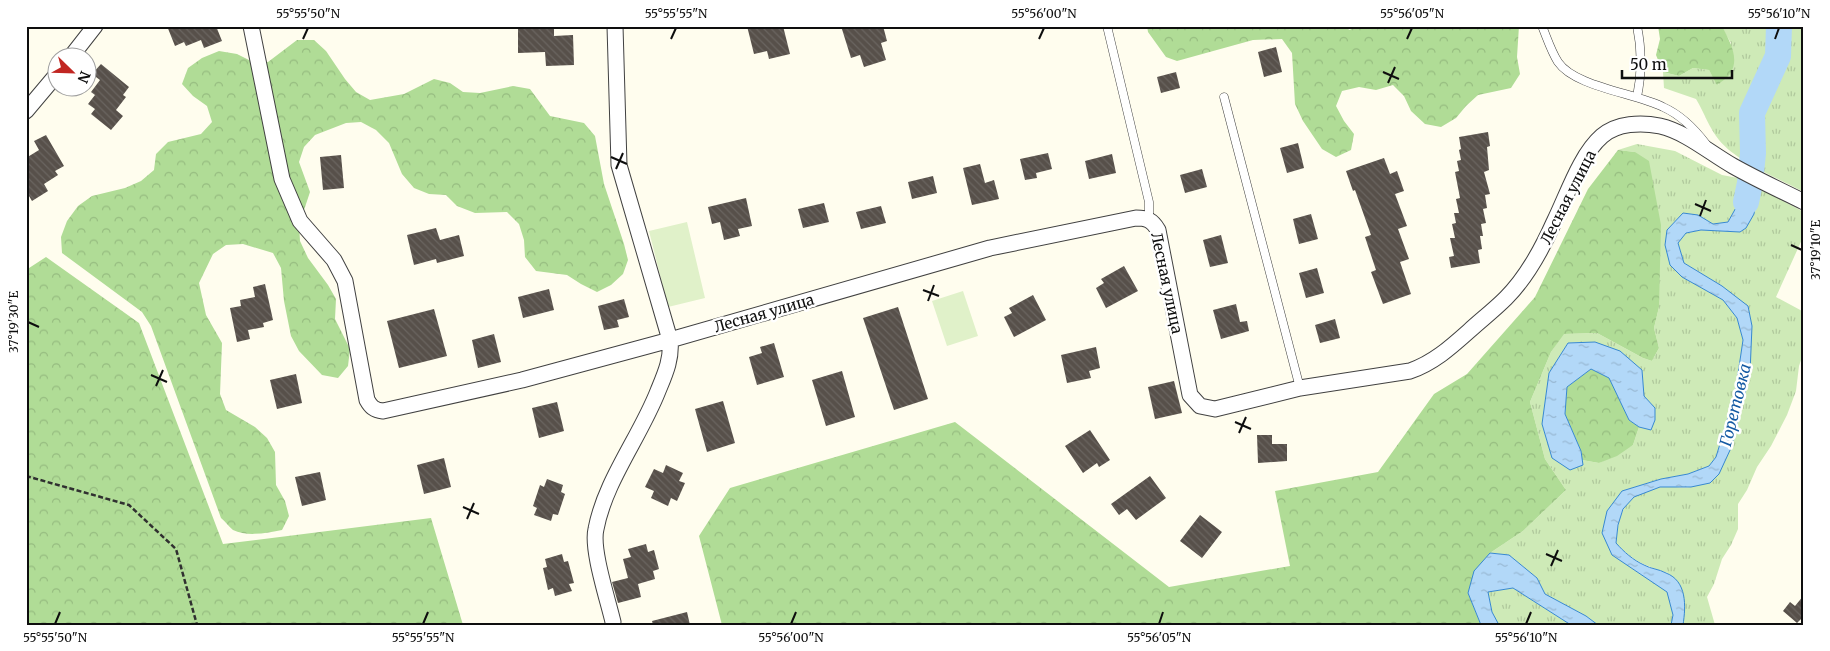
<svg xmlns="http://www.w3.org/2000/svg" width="1830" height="651" font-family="Merriweather,serif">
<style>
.grass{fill:url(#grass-tufts);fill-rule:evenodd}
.forest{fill:url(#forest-crowns)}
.pitch{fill:#e0f1c9}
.water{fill:url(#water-ripples);stroke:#3788d0}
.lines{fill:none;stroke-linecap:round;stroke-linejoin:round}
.river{stroke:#b2d8f8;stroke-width:26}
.building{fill:url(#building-back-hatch)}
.service-casing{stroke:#414141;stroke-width:9}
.minor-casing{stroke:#414141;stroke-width:17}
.path{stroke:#303030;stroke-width:2.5;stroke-dasharray:5 2.5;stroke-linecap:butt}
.service{stroke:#fff;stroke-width:8}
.minor{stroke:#fff;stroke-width:15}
.ticks{fill:none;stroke:#0e0e0e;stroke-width:2}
.labels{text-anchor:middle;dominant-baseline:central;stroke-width:5;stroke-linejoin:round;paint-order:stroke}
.street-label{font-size:15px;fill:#0e0e0e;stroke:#fff}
.water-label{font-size:16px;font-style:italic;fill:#145aa3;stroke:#fff}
.neatline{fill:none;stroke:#0e0e0e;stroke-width:2}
.ticks-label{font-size:12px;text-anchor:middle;fill:#0e0e0e}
</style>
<defs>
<pattern id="grass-tufts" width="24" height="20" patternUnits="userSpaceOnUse" patternTransform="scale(1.25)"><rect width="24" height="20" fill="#ceeab7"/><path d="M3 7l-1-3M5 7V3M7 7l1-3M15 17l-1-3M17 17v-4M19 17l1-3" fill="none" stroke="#b0c89c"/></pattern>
<pattern id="forest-crowns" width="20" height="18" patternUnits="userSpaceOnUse" patternTransform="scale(1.25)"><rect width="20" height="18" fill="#b0dc96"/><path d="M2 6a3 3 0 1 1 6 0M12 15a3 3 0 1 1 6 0" fill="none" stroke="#96bc80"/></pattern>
<pattern id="water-ripples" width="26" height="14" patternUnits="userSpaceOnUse" patternTransform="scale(1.25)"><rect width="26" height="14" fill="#b2d8f8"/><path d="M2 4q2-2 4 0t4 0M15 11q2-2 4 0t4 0" fill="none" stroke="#98b8d3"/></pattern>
<pattern id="building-back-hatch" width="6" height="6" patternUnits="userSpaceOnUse" patternTransform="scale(1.25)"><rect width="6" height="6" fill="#57504a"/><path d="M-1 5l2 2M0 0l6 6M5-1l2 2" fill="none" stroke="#6a6560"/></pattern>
</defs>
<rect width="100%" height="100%" fill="#fffdee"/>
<!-- grass -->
<path class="grass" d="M1726 26H1804V192C1778 178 1737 162 1719 140 1709 128 1704 112 1696 99L1664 88 1663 72 1679 76 1693 68 1709 70 1718 85 1731 43 1722 28Z
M1637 144 1675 151 1722 175 1743 179 1738 204 1728 222 1713 224 1698 215 1683 213 1667 230 1665 245 1682 277 1723 300 1737 318 1743 340 1735 394 1716 457 1709 466 1688 474 1661 479 1622 491 1602 533 1631 568 1668 592 1673 615 1671 625H1598L1586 616 1545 594 1537 578 1509 555 1490 553 1523 531 1566 490 1545 459 1530 402 1551 352 1563 334 1597 333 1643 358 1652 361 1659 348 1654 328 1659 307 1635 152 1618 150ZM1595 342 1642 370 1644 396 1655 408 1651 430 1639 427 1633 445 1599 463 1582 460 1583 465 1552 458 1542 424 1549 373 1568 343Z
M1757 187 1800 210 1804 213V235L1776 297 1804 312V351L1799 366 1796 391 1787 415 1771 446 1757 467 1747 490 1738 504V529L1731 545 1722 559 1714 584 1707 597 1715 625H1683V622L1668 573C1646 566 1632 561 1616 543 1619 510 1625 495 1659 487 1669 485 1681 489 1691 487 1700 485 1710 478 1719 474L1752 326 1722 286 1684 263 1678 243 1686 233 1701 230 1740 232 1754 214Z
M1513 588 1571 625H1499L1492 612 1488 592Z"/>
<!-- forest -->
<path class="forest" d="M1147 26H1342L1350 30 1354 26H1519L1517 57 1520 74 1511 88 1478 95 1466 106 1456 118 1441 127 1425 124 1411 111 1404 96 1393 85 1376 90 1359 87 1342 91 1336 106 1344 121 1354 134 1351 150 1336 157 1322 149 1303 121 1295 104 1292 53 1282 39 1253 40 1177 61 1166 57 1148 32Z
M1658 26H1726L1723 28C1730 42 1740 59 1730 74 1727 78 1721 82 1717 85L1709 70 1693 68 1679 76 1663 72 1656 55 1660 39Z
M297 40H314L326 51 345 79 356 92 370 100 404 94 434 79 450 83 463 92 480 93 513 86 530 89 550 116 584 123 595 136 604 184 624 244 628 260 623 274 611 285 597 292 581 284 567 275 536 271 525 257 524 240 519 224 507 212 475 213 457 206 446 195 429 194 414 188 402 174 389 143 376 130 361 122 346 123 315 135 304 147 299 162 310 192 299 225 300 241 308 258 328 285 336 299 335 319 350 349 348 366 338 378 322 375 299 351 291 336 284 301 281 268 273 253 243 244 226 245 213 254 199 283 206 315 222 343 220 394 226 410 255 427 267 438 275 452 276 485 285 501 289 516 282 530C267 533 247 537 233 530 229 527 225 521 221 518L151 326 142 312 62 253 61 237 67 221 78 206 92 196 125 188 141 181 154 170 156 154 168 142 201 134 212 122 207 106 193 96 182 84 188 68 202 58 219 51 237 54 251 61 268 62Z
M1618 150 1635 152 1649 161 1661 225 1659 307 1654 328 1659 348 1652 361 1643 358 1597 333 1564 334 1551 352 1530 402 1545 459 1566 490 1523 531 1490 553 1468 593 1481 625H722L699 536 730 488 955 422 1169 587 1290 566 1275 491 1378 472 1434 394 1467 374 1535 297 1588 189Z
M46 257 139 323 223 544 431 518 463 625H26V270Z
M1591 369 1609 377 1629 420 1639 427 1633 445 1617 456 1599 463 1582 460 1581 451 1565 414 1567 387Z"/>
<!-- pitch -->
<path class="pitch" d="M687 222 705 298 668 307 649 231Z
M963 291 978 336 947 346 932 301Z"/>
<!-- water -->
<path class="water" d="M1743 179 1757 187 1754 214 1746 228 1740 232 1701 230 1686 233 1678 243 1684 263 1722 286 1748 306 1752 326 1750 373 1731 448 1719 474 1710 483 1691 487H1660L1634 497 1623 509 1618 525 1616 543C1624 552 1633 560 1644 565 1651 569 1659 569 1666 573 1687 581 1686 606 1683 625H1671L1673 615 1667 592 1612 555 1602 533 1607 511 1622 491 1661 479 1688 474 1709 466 1716 457 1735 394 1743 340 1737 318 1723 300 1682 277 1670 265 1665 245 1667 230 1683 213 1698 215 1713 224 1728 222 1738 204Z
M1595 342 1620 351 1642 370 1644 396 1655 408V420L1651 430 1639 427 1629 420 1609 378 1591 369 1567 387 1565 414 1581 451 1583 465 1570 470 1552 458 1542 424 1549 373 1568 343Z
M1490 553 1509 555 1537 578 1545 594 1586 616 1598 625H1571L1513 588 1488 592 1492 612 1499 625H1481L1468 593 1474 571Z"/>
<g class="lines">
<!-- river -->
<path class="river" d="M1746 202 1750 183 1753 153 1752 113 1778 56 1779 26"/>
</g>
<!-- building -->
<path class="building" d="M167 26H216L222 41 204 48 201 40 186 46 184 42 175 46Z
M518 26H554V36L573 35 574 65 546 66 545 52 518 53Z
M747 26H783L790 54 769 59 767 51 754 54Z
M841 26H883L887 41 881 43 886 60 864 67 860 55 851 58Z
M1276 47 1282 72 1264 77 1258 52Z
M101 64 129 87 123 95 126 97 116 110 123 116 111 130 91 114 95 109 88 104 95 95 91 92 100 80 92 74Z
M1176 72 1180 88 1161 93 1157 77Z
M1488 132 1490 146 1487 147 1489 170 1484 172 1490 194 1485 195 1487 208 1483 209 1486 223 1481 224 1483 236H1480L1482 249 1478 250 1480 263 1451 268 1449 257 1454 256 1450 238H1455L1452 224 1456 223 1454 213H1459L1456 199 1460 198 1455 172 1459 171 1457 161 1461 160 1459 150 1461 149 1459 137Z
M46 135 64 166 55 171 58 175 44 184 48 191 32 201 26 191V158L39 150 34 141Z
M1298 143 1304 168 1287 173 1280 148Z
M1048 153 1052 169 1036 173 1037 178 1025 180 1020 159Z
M1112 154 1116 173 1089 179 1085 161Z
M341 155 344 188 323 190 320 157Z
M1384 158 1390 174 1397 171 1404 191 1395 194 1407 226 1398 229 1409 259 1400 262 1411 294 1383 304 1371 272 1376 270 1365 237 1371 235 1355 190 1353 191 1346 171Z
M980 164 985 183 994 180 999 199 972 205 963 168Z
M1202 169 1207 187 1185 193 1180 175Z
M933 176 937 193 912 199 908 182Z
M746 198 752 226 738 229 740 236 724 240 720 222 712 224 708 207Z
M824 203 829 222 803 228 798 209Z
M881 206 886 223 861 229 856 212Z
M1311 214 1318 239 1299 244 1293 219Z
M436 228 440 240 459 235 464 256 437 263 436 259 414 265 407 235Z
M1221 235 1228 263 1210 267 1203 240Z
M1124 266 1138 291 1106 308 1096 288 1104 283 1101 279Z
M1317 268 1324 293 1306 298 1299 273Z
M265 284 273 320 263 323 264 327 248 330 250 339 237 342 230 308 241 306 240 300 255 297 253 287Z
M549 289 554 310 523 318 518 297Z
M1033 295 1046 320 1014 337 1004 317 1012 313 1009 308Z
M624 299 629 317 617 320 619 327 604 330 598 306Z
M1236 304 1240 322 1247 321 1249 331 1221 339 1213 310Z
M898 307 928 399 894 410 863 318Z
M434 309 447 356 399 368 387 321Z
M1335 319 1340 338 1320 343 1315 325Z
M494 334 501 362 478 368 472 340Z
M774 343 784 377 757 385 749 357 762 353 760 347Z
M1096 347 1100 368 1089 371 1091 378 1067 383 1061 355Z
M842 371 855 417 826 426 812 380Z
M296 374 302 403 277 409 270 380Z
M1174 381 1182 413 1155 419 1148 387Z
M723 401 735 443 707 452 695 409Z
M557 402 564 431 539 438 532 408Z
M1090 430 1110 460 1099 467 1097 463 1083 473 1065 446Z
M1257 435H1272V444H1287V461L1258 463Z
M444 458 451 487 424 494 417 465Z
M666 465 683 473 679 481 685 483 677 501 671 498 668 506 651 498 654 491 645 487 654 469 663 473Z
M320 472 326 500 302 506 295 477Z
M1150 476 1166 498 1136 520 1127 509 1119 515 1111 504Z
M547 479 563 485 561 492 565 494 558 515 553 514 551 521 534 515 537 508 533 506 540 485 544 487Z
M1200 515 1222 532 1202 558 1180 541Z
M646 544 648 552 654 550 659 569 653 571 655 579 638 584 641 597 618 603 612 582 628 578 623 559 631 557 628 549Z
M562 554 564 562 568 561 574 583 569 584 572 591 555 596 553 588 548 590 543 568 547 567 545 559Z
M1804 595V616L1797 623 1783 611 1790 602 1795 606Z
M687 612 690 625H653L652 621Z"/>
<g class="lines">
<!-- service casing -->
<g class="service-casing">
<path id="service" d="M1107 26 1149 202V220
M1542 26C1547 38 1551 51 1558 62 1575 87 1635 93 1663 107 1681 115 1694 128 1706 144
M1637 26C1642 50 1642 73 1637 97
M1224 97 1300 388"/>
</g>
<!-- minor casing -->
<g class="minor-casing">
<path id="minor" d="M251 26 282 179 300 221 334 260 345 281 367 400C371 407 374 410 383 411L522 380 670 340 990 248 1136 218C1147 218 1152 220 1158 230L1190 395 1200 406 1215 409 1300 388 1410 371C1433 363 1450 348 1469 331 1481 320 1494 310 1506 298 1527 277 1542 249 1554 222 1567 196 1580 155 1602 136 1617 123 1641 122 1660 126 1686 132 1710 153 1733 166 1756 179 1780 190 1804 202
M70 58 95 26
M26 111 58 73
M613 622C608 600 591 549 596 529 605 481 640 437 658 391 665 374 672 359 670 340L619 165 615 26"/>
</g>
<!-- path -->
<path class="path" d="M26 476 129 505 176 549 197 625"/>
<!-- service -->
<use href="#service" class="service"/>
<!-- minor -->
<use href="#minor" class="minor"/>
</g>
<!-- ticks -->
<path class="ticks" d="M303 39 308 28M671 39 676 28M1039 39 1044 28M1407 39 1412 28M1775 39 1779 28M1383 72 1399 79M1388 83 1395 67M611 157 627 164M616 169 623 153M1695 204 1711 211M1700 216 1706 200M1791 245 1802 250M923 290 939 296M928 301 934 285M28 322 39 327M151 375 167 382M156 386 163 370M1235 422 1251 429M1239 433 1246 417M463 507 479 514M467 519 474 503M1546 554 1562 561M1551 566 1558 550M55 624 60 612M423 624 428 612M791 624 796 612M1159 624 1163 612M1526 624 1531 612"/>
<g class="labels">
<!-- street labels -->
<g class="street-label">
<text transform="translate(1568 197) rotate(-63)">Лесная улица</text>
<text transform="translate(1167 283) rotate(78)">Лесная улица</text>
<text transform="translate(764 313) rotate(-16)">Лесная улица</text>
</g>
<!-- water labels -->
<g class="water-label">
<text transform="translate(1735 405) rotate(-76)">Горетовка</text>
</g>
</g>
<!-- border -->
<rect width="1830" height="651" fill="none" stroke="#ffffff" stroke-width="55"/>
<!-- north arrow -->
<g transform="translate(72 72) rotate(113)"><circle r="24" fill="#ffffff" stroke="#9f9f9f"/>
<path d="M0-4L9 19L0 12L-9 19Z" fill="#c12622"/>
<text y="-8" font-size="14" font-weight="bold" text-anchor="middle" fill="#0e0e0e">N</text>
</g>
<!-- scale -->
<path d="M1622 70v8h110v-8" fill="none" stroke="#0e0e0e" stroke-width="2.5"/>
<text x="1630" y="70" font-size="15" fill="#0e0e0e" stroke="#ffffff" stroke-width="4" paint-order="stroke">50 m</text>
<rect x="28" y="28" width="1774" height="596" class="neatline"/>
<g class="ticks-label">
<text x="308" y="18">55°55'50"N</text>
<text x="676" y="18">55°55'55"N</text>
<text x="1044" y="18">55°56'00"N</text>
<text x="1412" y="18">55°56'05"N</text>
<text x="1779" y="18">55°56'10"N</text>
<text transform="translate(1816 250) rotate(-90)" y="4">37°19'10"E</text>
<text transform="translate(14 322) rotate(-90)" y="4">37°19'30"E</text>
<text x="55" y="642">55°55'50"N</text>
<text x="423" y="642">55°55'55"N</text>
<text x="791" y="642">55°56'00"N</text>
<text x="1159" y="642">55°56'05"N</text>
<text x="1526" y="642">55°56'10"N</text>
</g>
</svg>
